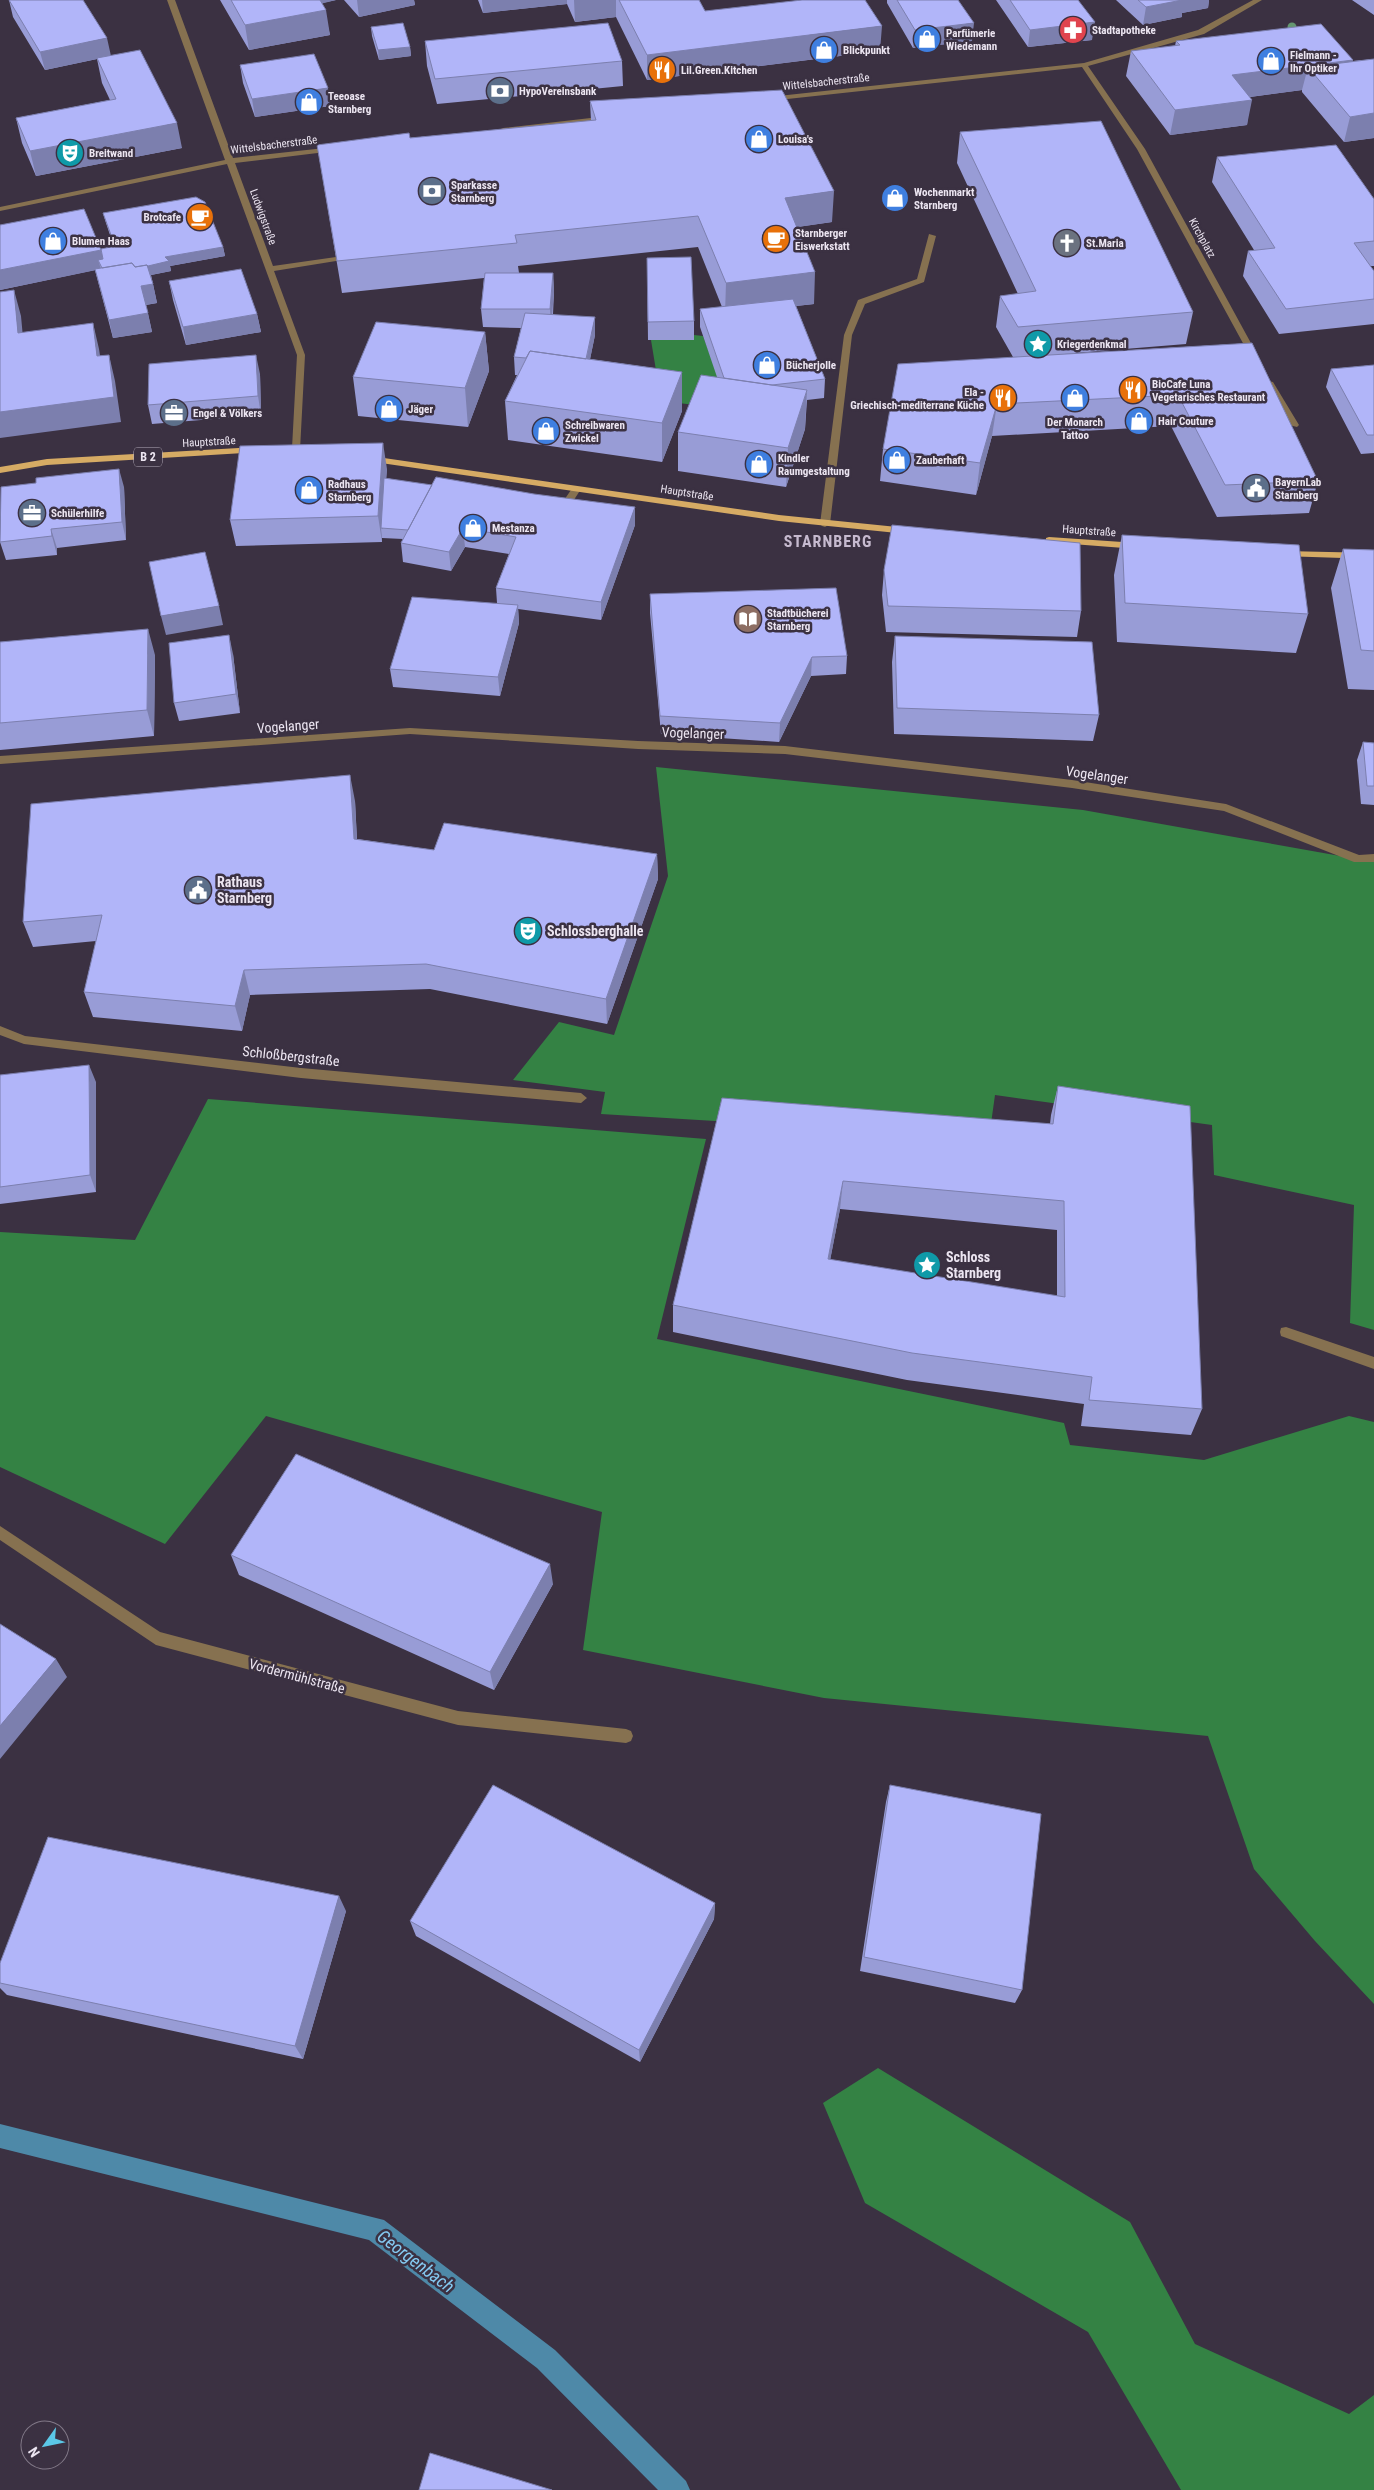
<svg xmlns="http://www.w3.org/2000/svg" width="1374" height="2490" font-family="'Roboto Condensed',sans-serif">
<style>
.forest{fill:#348244}
.lines{fill:none;stroke-linecap:round;stroke-linejoin:round}
.stream{fill:#4e89a8;fill-rule:evenodd}
.minor{fill:#867150;fill-rule:evenodd}
.major{fill:#d6ab64;fill-rule:evenodd}
.tree{fill:#649770}
.wall{fill:#989cd6;fill-rule:evenodd}
.shaded-wall{fill:#7c7fae}
.building{fill:#b1b5f9;stroke:#7c7fae;fill-rule:evenodd}
.labels{text-anchor:middle;dominant-baseline:central;stroke-width:5;stroke-linejoin:round;paint-order:stroke}
.far-poi-label{font-size:11px;font-weight:bold;fill:#ece5f1;stroke:#3b3142;text-anchor:start}
.far-street-label{font-size:11px;fill:#ece5f1;stroke:#3b3142}
.shield{fill:#3b3142;stroke:#b7afbc;stroke-width:1}
.shield-label{font-size:12px;font-weight:bold;fill:#ece5f1}
.street-label{font-size:14px;fill:#ece5f1;stroke:#3b3142}
.poi-label{font-size:14px;font-weight:bold;fill:#ece5f1;stroke:#3b3142;text-anchor:start}
.far-district-label{font-size:16px;font-weight:bold;letter-spacing:1px;fill:#c6bacf;stroke:#3b3142}
.near-water-label{font-size:18px;font-style:italic;fill:#85caf2;stroke:#3b3142}
</style>
<rect width="100%" height="100%" fill="#3b3142"/>
<!-- forest -->
<path class="forest" d="M694 335 703 336 730 409 661 401 651 340H694Z
M656 767 1083 810 1374 862V1330L1350 1323 1354 1205 1214 1175 1212 1125 995 1095 989 1138 601 1114 605 1092 513 1080 559 1022 614 1035 668 876Z
M208 1099 706 1139 657 1339 1064 1423 1070 1445 1204 1460 1349 1416 1374 1422V2004L1315 1941 1254 1869 1208 1736 824 1698 583 1650 602 1512 266 1416 165 1544 0 1467V1232L135 1240Z
M878 2068 1130 2222 1195 2344 1349 2414 1374 2395V2490H1181L1088 2332 865 2203 823 2103Z"/>
<g class="lines">
<!-- stream -->
<path class="stream" d="M0 2124 384 2220 555 2350 686 2481 690 2490H658L537 2368 369 2240 0 2148Z"/>
<!-- minor -->
<path class="minor" d="M167 0H175L233 158 334 147 338 149 334 151 235 163 273 266 336 257 340 259 336 261 274 271 305 355 300 450 292 448 297 355 227 164 0 211V207L225 160Z
M1253 0H1262L1204 34 1088 66 1145 149 1258 356 1254 359 1250 356 1137 149 1082 67 769 101 765 99 769 97 1084 63 1198 30Z
M608 116H611V120L503 132 499 130 503 128Z
M929 234 936 236 924 282 865 304 852 335 830 524 825 527 822 526 820 524 844 335 858 300 917 279Z
M1266 380 1273 382 1299 425 1297 427 1289 425 1265 382Z
M576 486 581 489 568 509 566 511H560L558 509 573 487Z
M410 728 638 741 785 746 1072 780 1226 804 1359 855 1374 854V862H1354L1224 811 1072 788 785 754 638 749 410 734 0 764V756Z
M0 1026 25 1036 301 1068 581 1093 587 1098 581 1103 301 1078 24 1044 0 1035Z
M1286 1327 1374 1357V1369L1281 1336 1280 1332 1281 1328Z
M0 1526 160 1632 458 1711 626 1729 631 1731 633 1736 631 1741 626 1743 458 1725 156 1645 0 1540Z"/>
<!-- major -->
<path class="major" d="M256 447 259 448V452L47 465 0 473V467L47 459Z
M370 456 779 515 907 528 912 531 907 534 779 521 367 461 365 459Z
M1049 537 1137 543 1142 546 1137 549 1046 542V538Z
M1284 551 1374 553V559L1281 556V552Z"/>
</g>
<!-- trees -->
<circle class="tree" cx="1292" cy="27" r="4.5"/>
<!-- wall -->
<path class="wall" d="M9 0 111 56 182 148 36 176 22 143 16 118 110 100 102 83 97 59 45 70 13 17Z
M220 0H336L322 3 330 35 249 50Z
M344 0H414L415 5 359 17Z
M478 0H699L705 11 880 51 647 80 616 17 575 22 567 4 483 13Z
M887 0H958L972 41 913 48 887 3Z
M996 0H1078L1092 40 1028 47Z
M1116 0H1209L1208 8 1182 13V17L1143 25Z
M1352 0H1374V15Z
M371 27 410 47 411 56 379 60 372 36Z
M425 41 622 61 623 86 437 104 427 66Z
M1176 41 1353 61 1374 59V138L1344 142 1302 92V90L1250 97 1247 125 1170 135 1126 76 1131 51 1175 46Z
M240 65 330 106 255 117 243 83Z
M590 101 832 222 797 227 814 304 796 306 825 379 824 398 807 400 805 429 786 487 678 471V432L717 377 700 327V309L722 307 698 247 518 266 519 273H553L554 292 553 314 595 335 590 359 682 372V411L662 462 508 440 505 401 517 375H515L514 357 521 328 483 327 481 309 484 278 342 293 317 145 410 138 591 121Z
M960 132 1193 312 1186 344 1063 354 1252 343 1318 481 1309 513 1217 517 1171 426 992 436 976 495 880 481 883 449 1013 357 996 327 1000 296 1018 294 957 163Z
M1217 157 1374 199V266H1370L1374 271V324L1279 334 1243 276 1248 251 1254 250 1212 182Z
M103 213 223 247 225 256 170 266 171 271 151 275 157 303 146 305 152 332 113 338 95 270 0 290V225L101 249 114 247 106 223Z
M647 258 694 321V340H648Z
M169 281 257 314 261 332 186 345 173 300Z
M485 332 489 371 468 427 358 416 353 377Z
M1374 365V453L1361 454 1326 387 1331 369Z
M260 374 261 415 152 424 148 405Z
M387 469 386 478 635 525 601 620 518 609 519 623 500 696 393 687 390 669 497 603 496 588 509 554 465 547 451 571 403 562 401 543 403 539 382 538V542L236 546 230 520Z
M124 487 126 540 57 548V555L6 560 0 542Z
M1122 535 1308 614 1296 653 1117 642 1114 575Z
M1343 549 1374 550V690L1348 689 1331 588Z
M884 570 1081 611 1077 637 886 632 882 595Z
M650 594 847 656 846 674 811 676 779 742 661 734 650 613Z
M895 636 1099 715 1093 741 894 734 892 662Z
M0 642 155 655 154 736 0 750Z
M233 654 240 713 179 721 174 703Z
M1363 742 1374 743V805L1361 804 1357 760Z
M355 801 357 839 434 850 657 854 658 879 607 1024 430 989 250 995 242 1031 93 1017 84 992 96 941 33 947 23 922Z
M0 1075 96 1082V1192L0 1204Z
M1058 1086 1202 1409 1191 1435 1081 1426 1084 1404 907 1380 673 1332V1305L722 1098 1050 1124 1051 1115ZM840 1209 1057 1230V1296L830 1260Z
M231 1555 553 1584 494 1690 239 1575Z
M890 1785 1022 1990 1015 2003 860 1971 886 1802Z
M715 1903 714 1919 640 2062 416 1936 410 1921Z
M346 1911 303 2059 7 1995 0 1988V1963Z"/>
<!-- shaded-wall -->
<path class="shaded-wall" d="M311 0H336L312 6Z
M357 0H414L415 5 359 17Z
M482 0H567V4L483 13Z
M574 0H616V17L575 22Z
M1181 0H1209L1208 8 1182 13V17L1143 25 1146 7Z
M326 10 330 35 249 50 245 25Z
M1095 22 1092 40 1028 47 1030 30Z
M974 23 972 41 913 48 915 30Z
M882 26 880 51 647 80V55Z
M107 38 111 56 45 70 40 52Z
M410 47 411 56 379 60 378 50Z
M1353 60 1347 85 1308 67 1302 90 1227 100 1232 75Z
M328 88 330 106 255 117 252 99Z
M1252 100 1247 125 1170 135 1175 110Z
M1374 113V138L1344 142 1350 117Z
M177 123 182 148 36 176 30 151Z
M834 191 832 222 784 229 785 198Z
M223 247 225 256 170 266 171 271 106 284 165 257Z
M101 250 106 268 98 260 101 269 0 290V270Z
M815 272 814 304 725 314 726 283Z
M553 273 554 292 551 328 550 309Z
M153 284 157 303 145 305 141 286Z
M14 290 21 316 25 359 18 333Z
M148 313 152 332 113 338 109 320Z
M257 314 261 332 186 345 183 327Z
M595 317V335L586 379V361Z
M93 323 99 349 104 382 97 356Z
M485 332 489 371 468 427 465 388Z
M109 355 115 381 121 422 0 438V412Z
M256 355 260 374 261 415 258 396Z
M682 372V411L662 462V423Z
M807 390 805 429 786 487 788 448Z
M997 404 992 436 976 495 980 463Z
M383 443 387 469 383 529 381 528 382 538V542L378 516Z
M119 469 124 487 126 540 122 522Z
M635 507V525L601 620V602Z
M463 528 465 547 451 571 449 552Z
M51 529 57 548V555L52 536Z
M518 605 519 623 500 696 498 677Z
M219 606 223 625 166 635 161 616Z
M148 629 155 655 154 736 147 710Z
M229 635 233 654 240 713 236 694Z
M812 657 811 676 779 742 780 723Z
M350 775 355 801 358 864 354 839Z
M657 854 658 879 607 1024 606 999Z
M244 970 250 995 242 1031 235 1006Z
M89 1065 96 1082V1192L90 1175Z
M843 1181 840 1209 825 1287 828 1259Z
M550 1564 553 1584 494 1690 490 1672Z
M56 1659 67 1677 0 1759V1726Z
M339 1896 346 1911 303 2059 295 2046Z
M715 1903 714 1919 640 2062 639 2050Z"/>
<!-- building -->
<path class="building" d="M9 0H83L107 38 40 52Z
M231 0H320L326 10 245 25Z
M619 0H699L705 11 802 0H865L882 26 647 55Z
M897 0H958L974 23 915 30Z
M1010 0H1078L1095 22 1030 30Z
M1138 0H1182L1146 7Z
M403 23 410 47 378 50 371 27Z
M608 23 622 61 435 79 425 41Z
M1321 24 1353 60 1232 75 1252 100 1175 110 1131 51 1180 45 1176 41Z
M140 50 177 123 30 151 16 118 116 99 97 58Z
M314 54 328 88 252 99 240 65Z
M1374 59V113L1350 117 1308 67Z
M782 90 834 191 785 198 815 272 726 283 698 216 515 235 517 243 337 261 317 145 409 133 410 138 596 120 590 101Z
M1101 121 1193 312 1018 327 1000 296 1036 291 960 132Z
M1336 145 1374 199V241L1354 243 1374 271V299L1286 309 1248 251 1275 248 1217 157Z
M196 197 205 202 223 247 165 257 169 261 148 266 147 265 135 267 132 263 102 268 98 260 103 259 101 249 115 246 103 213Z
M84 209 101 250 0 270V225Z
M691 257 694 321 648 322 647 258Z
M132 263 135 267 147 265 153 284 141 286 148 313 109 320 95 269Z
M241 269 257 314 183 327 169 281Z
M485 273H553L550 309H481Z
M14 290 18 333 93 323 97 356 109 355 114 397 0 412V292Z
M793 299 825 379 772 385 724 378 700 309Z
M525 313 595 317 586 359 530 351 526 358 514 357Z
M376 322 485 332 465 388 353 377Z
M1252 343 1318 481 1225 485 1178 395 997 404 980 463 883 449 898 364Z
M530 351 682 372 662 423 505 401Z
M256 355 258 396 148 405 149 364Z
M1374 365V435H1367L1331 369Z
M701 375 807 390 788 448 678 432Z
M383 443 378 516 230 520 240 446Z
M119 469 122 522 51 529 52 536 0 542 1 487 36 483V478Z
M436 477 534 494 635 507 601 602 496 588 516 537 463 528 449 552 401 543Z
M384 478 432 485 408 530 381 528Z
M892 525 1080 543 1081 611 888 606 884 570Z
M1122 535 1299 545 1308 614 1125 603Z
M1343 549 1374 550V651L1361 650Z
M205 552 219 606 161 616 149 562Z
M836 588 847 656 812 657 780 723 660 716 650 594Z
M412 597 518 605 498 677 390 669Z
M148 629 147 710 0 723V642Z
M229 635 236 694 174 703 169 643Z
M895 636 1092 642 1099 715 897 708Z
M1363 742 1374 743V786H1367Z
M350 775 354 839 434 850 444 823 657 854 606 999 426 964 244 970 235 1006 84 992 102 915 23 922 31 804Z
M89 1065 90 1175 0 1187V1075Z
M1058 1086 1190 1106 1202 1409 1089 1400 1092 1377 912 1353 673 1305 722 1098 1053 1124ZM843 1181 1064 1201 1065 1297 828 1259Z
M296 1454 550 1564 490 1672 231 1555Z
M0 1624 56 1659 0 1726Z
M493 1785 715 1903 639 2050 410 1921Z
M890 1785 1041 1814 1022 1990 864 1957Z
M48 1837 339 1896 295 2046 0 1983V1963Z
M430 2453 552 2490H419Z"/>
<!-- icons -->
<defs>
<g id="pharmacy-disc" transform="scale(1.4375)"><circle r="9.5" fill="#e0444e" stroke="#3b3142"/><path d="M-2-6h4v4h4v4h-4v4h-4v-4h-4v-4h4Z" fill="#fff"/></g>
<g id="shop-disc" transform="scale(1.4375)"><circle r="9.5" fill="#3f7fe0" stroke="#3b3142"/><path d="M-5-2.5h2.3a2.7 3.5 0 0 1 5.4 0H5L5.5 6h-11ZM-1.5-2.5h3a1.5 2.3 0 0 0-3 0Z" fill="#fff"/></g>
<g id="restaurant-disc" transform="scale(1.4375)"><circle r="9.5" fill="#e8710a" stroke="#3b3142"/><path d="M-5-6h1v4h1v-4h1v4h1v-4h1v5L-1.5 .5V6h-2V.5L-5-1ZM5-6V6H3V1.5H1.5Q1.5-4 5-6Z" fill="#fff"/></g>
<g id="bank-disc" transform="scale(1.4375)"><circle r="9.5" fill="#5c6f8a" stroke="#3b3142"/><path d="M-6-4H6V4H-6ZM0-2.3a2.3 2.3 0 1 0 0 4.6a2.3 2.3 0 1 0 0-4.6Z" fill="#fff"/></g>
<g id="theatre-disc" transform="scale(1.4375)"><circle r="9.5" fill="#0f9aa8" stroke="#3b3142"/><path d="M-5-5.5Q0-4 5-5.5V0Q5 5 0 6Q-5 5-5 0ZM-3.3-2.5H-1v1.5H-3.3ZM1-2.5H3.3v1.5H1ZM-2.8 1Q0 5.5 2.8 1Z" fill="#fff"/></g>
<g id="cafe-disc" transform="scale(1.4375)"><circle r="9.5" fill="#e8710a" stroke="#3b3142"/><path d="M-5.5-4.5H6V0H3Q3 3.5 0 3.5H-2.5Q-5.5 3.5-5.5 0ZM3-3.2v2h1.7v-2ZM-6 4.5H4V6H-6Z" fill="#fff"/></g>
<g id="church-disc" transform="scale(1.4375)"><circle r="9.5" fill="#6b7280" stroke="#3b3142"/><path d="M-1.2-6h2.4v3.5h3.3v2.4h-3.3V6h-2.4V-.1h-3.3v-2.4h3.3Z" fill="#fff"/></g>
<g id="sight-disc" transform="scale(1.4375)"><circle r="9.5" fill="#0f9aa8" stroke="#3b3142"/><path d="M0-6L1.8-2.2L6-1.7L2.9 1.2L3.7 5.4L0 3.3L-3.7 5.4L-2.9 1.2L-6-1.7L-1.8-2.2Z" fill="#fff"/></g>
<g id="office-disc" transform="scale(1.4375)"><circle r="9.5" fill="#5c6f8a" stroke="#3b3142"/><path d="M-6-3h4V-5.5h4V-3h4V5H-6ZM-1-4.5V-3h2v-1.5ZM-6 0V1H6V0Z" fill="#fff"/></g>
<g id="civic-disc" transform="scale(1.4375)"><circle r="9.5" fill="#5c6f8a" stroke="#3b3142"/><path d="M-.6-6.5H3V-4.5H.6V-3L4-1V1h2V6H-6V1h2V-1L-.6-3ZM-1.2 2.5V6h2.4V2.5Z" fill="#fff"/></g>
<g id="library-disc" transform="scale(1.4375)"><circle r="9.5" fill="#8d6e63" stroke="#3b3142"/><path d="M-6-4Q-3-5.5-.7-3.5V5Q-3 3-6 4ZM6-4Q3-5.5 .7-3.5V5Q3 3 6 4Z" fill="#fff"/></g>
</defs>
<g fill-rule="evenodd">
<use href="#pharmacy-disc" x="1073" y="30"/>
<use href="#shop-disc" x="927" y="39"/>
<use href="#shop-disc" x="824" y="50"/>
<use href="#shop-disc" x="1271" y="61"/>
<use href="#restaurant-disc" x="662" y="70"/>
<use href="#bank-disc" x="500" y="91"/>
<use href="#shop-disc" x="309" y="102"/>
<use href="#shop-disc" x="759" y="139"/>
<use href="#theatre-disc" x="70" y="153"/>
<use href="#bank-disc" x="432" y="191"/>
<use href="#shop-disc" x="895" y="198"/>
<use href="#cafe-disc" x="200" y="217"/>
<use href="#cafe-disc" x="776" y="239"/>
<use href="#shop-disc" x="53" y="241"/>
<use href="#church-disc" x="1067" y="243"/>
<use href="#sight-disc" x="1038" y="344"/>
<use href="#shop-disc" x="767" y="365"/>
<use href="#restaurant-disc" x="1133" y="390"/>
<use href="#restaurant-disc" x="1003" y="398"/>
<use href="#shop-disc" x="1075" y="398"/>
<use href="#shop-disc" x="389" y="409"/>
<use href="#office-disc" x="174" y="413"/>
<use href="#shop-disc" x="1139" y="421"/>
<use href="#shop-disc" x="546" y="431"/>
<use href="#shop-disc" x="897" y="460"/>
<use href="#shop-disc" x="759" y="464"/>
<use href="#civic-disc" x="1256" y="488"/>
<use href="#shop-disc" x="309" y="490"/>
<use href="#office-disc" x="32" y="513"/>
<use href="#shop-disc" x="473" y="528"/>
<use href="#library-disc" x="748" y="619"/>
<use href="#civic-disc" x="198" y="890"/>
<use href="#theatre-disc" x="528" y="931"/>
<use href="#sight-disc" x="927" y="1265"/>
</g>
<g class="labels">
<!-- far-poi labels -->
<g class="far-poi-label">
<text x="1092" y="30">Stadtapotheke</text>
<text x="946" y="33">Parfümerie<tspan x="946" dy="13">Wiedemann</tspan></text>
<text x="843" y="50">Blickpunkt</text>
<text x="1290" y="55">Fielmann -<tspan x="1290" dy="13">Ihr Optiker</tspan></text>
<text x="681" y="70">Lil.Green.Kitchen</text>
<text x="519" y="91">HypoVereinsbank</text>
<text x="328" y="96">Teeoase<tspan x="328" dy="13">Starnberg</tspan></text>
<text x="778" y="139">Louisa's</text>
<text x="89" y="153">Breitwand</text>
<text x="451" y="185">Sparkasse<tspan x="451" dy="13">Starnberg</tspan></text>
<text x="914" y="192">Wochenmarkt<tspan x="914" dy="13">Starnberg</tspan></text>
<text x="181" y="217" text-anchor="end">Brotcafe</text>
<text x="795" y="233">Starnberger<tspan x="795" dy="13">Eiswerkstatt</tspan></text>
<text x="72" y="241">Blumen Haas</text>
<text x="1086" y="243">St.Maria</text>
<text x="1057" y="344">Kriegerdenkmal</text>
<text x="786" y="365">Bücherjolle</text>
<text x="1152" y="384">BioCafe Luna<tspan x="1152" dy="13">Vegetarisches Restaurant</tspan></text>
<text x="984" y="392" text-anchor="end">Ela -<tspan x="984" dy="13">Griechisch-mediterrane Küche</tspan></text>
<text x="408" y="409">Jäger</text>
<text x="193" y="413">Engel &amp; Völkers</text>
<text x="1158" y="421">Hair Couture</text>
<text x="1075" y="422" text-anchor="middle">Der Monarch<tspan x="1075" dy="13">Tattoo</tspan></text>
<text x="565" y="425">Schreibwaren<tspan x="565" dy="13">Zwickel</tspan></text>
<text x="778" y="458">Kindler<tspan x="778" dy="13">Raumgestaltung</tspan></text>
<text x="916" y="460">Zauberhaft</text>
<text x="1275" y="482">BayernLab<tspan x="1275" dy="13">Starnberg</tspan></text>
<text x="328" y="484">Radhaus<tspan x="328" dy="13">Starnberg</tspan></text>
<text x="51" y="513">Schülerhilfe</text>
<text x="492" y="528">Mestanza</text>
<text x="767" y="613">Stadtbücherei<tspan x="767" dy="13">Starnberg</tspan></text>
</g>
<!-- far-street labels -->
<g class="far-street-label">
<text transform="translate(826 82) rotate(-6)">Wittelsbacherstraße</text>
<text transform="translate(274 145) rotate(-7)">Wittelsbacherstraße</text>
<text transform="translate(263 217) rotate(70)">Ludwigstraße</text>
<text transform="translate(1202 238) rotate(61)">Kirchplatz</text>
<text transform="translate(209 442) rotate(-3)">Hauptstraße</text>
<text transform="translate(687 493) rotate(9)">Hauptstraße</text>
<text transform="translate(1089 531) rotate(4)">Hauptstraße</text>
</g>
<!-- shield labels -->
<rect class="shield" x="134" y="447.5" width="28" height="19" rx="4"/>
<g class="shield-label">
<text x="148" y="457">B 2</text>
</g>
<!-- street labels -->
<g class="street-label">
<text transform="translate(288 726) rotate(-4)">Vogelanger</text>
<text transform="translate(693 733) rotate(2)">Vogelanger</text>
<text transform="translate(1097 775) rotate(8)">Vogelanger</text>
<text transform="translate(291 1056) rotate(6)">Schloßbergstraße</text>
<text transform="translate(297 1676) rotate(15)">Vordermühlstraße</text>
</g>
<!-- poi labels -->
<g class="poi-label">
<text x="217" y="882">Rathaus<tspan x="217" dy="16">Starnberg</tspan></text>
<text x="547" y="931">Schlossberghalle</text>
<text x="946" y="1257">Schloss<tspan x="946" dy="16">Starnberg</tspan></text>
</g>
<!-- far-district labels -->
<g class="far-district-label">
<text x="828" y="541">STARNBERG</text>
</g>
<!-- near-water labels -->
<g class="near-water-label">
<text transform="translate(416 2261) rotate(37)">Georgenbach</text>
</g>
</g>
<!-- north arrow -->
<g transform="translate(45 2445) rotate(237)"><circle r="24" fill="#3b3142" stroke="#827988"/>
<path d="M0-4L9 19L0 12L-9 19Z" fill="#5bc8e7"/>
<text y="-8" font-size="14" font-weight="bold" text-anchor="middle" fill="#ece5f1">N</text>
</g>
</svg>
